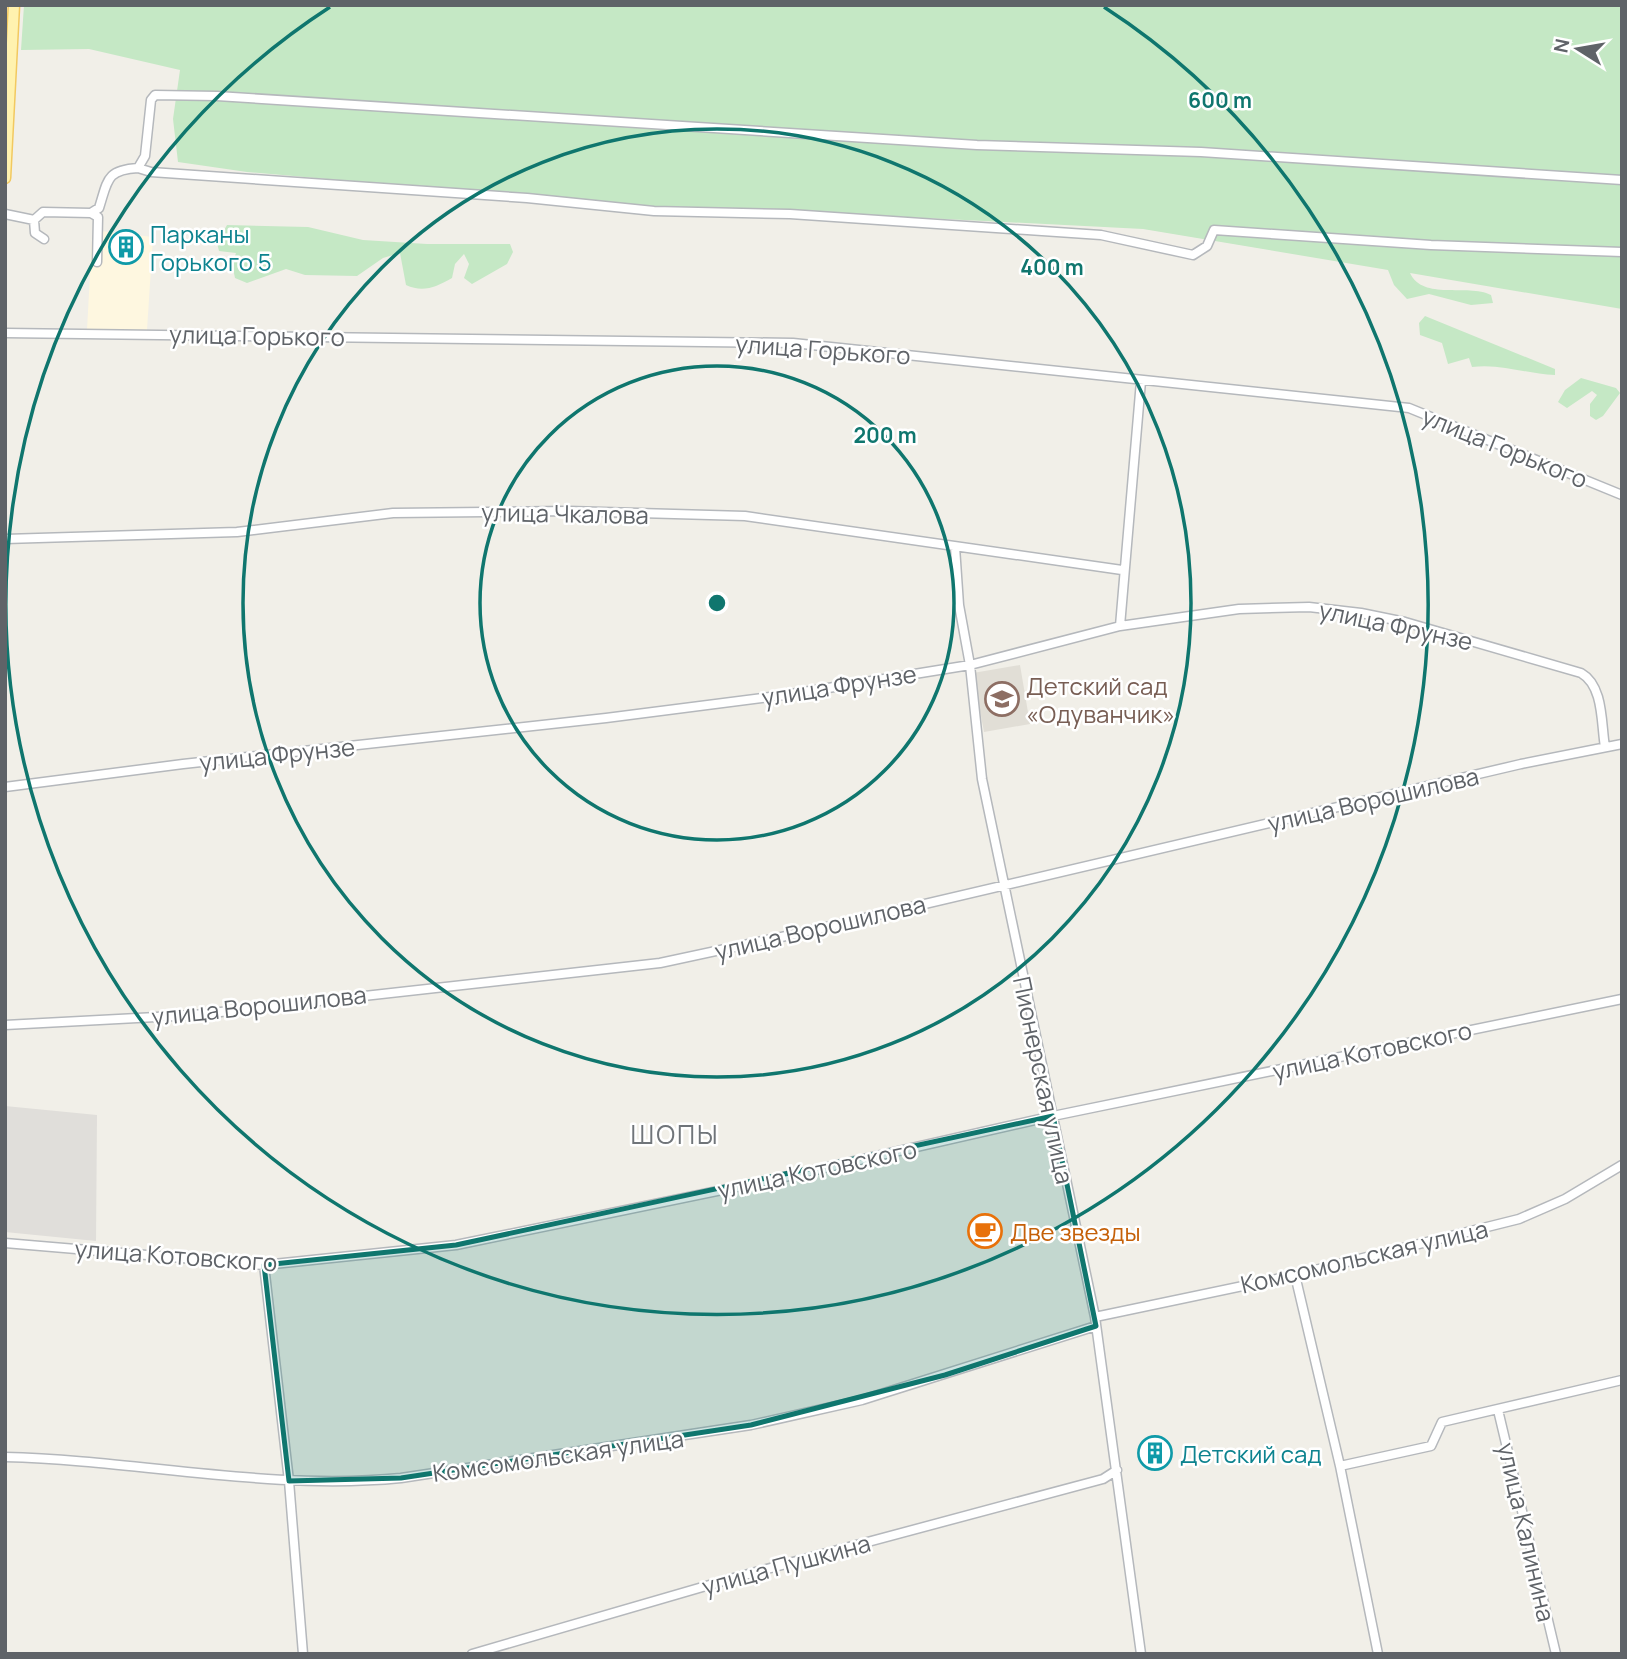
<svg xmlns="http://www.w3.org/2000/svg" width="1627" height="1659" font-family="Manrope,sans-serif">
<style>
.commercial{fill:#fef7e0}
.industrial{fill:#e0deda}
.education{fill:#e1ded6}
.green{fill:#c5e8c5}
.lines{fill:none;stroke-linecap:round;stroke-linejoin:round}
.minor-casing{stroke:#b5b8bc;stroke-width:11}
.major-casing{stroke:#f2c960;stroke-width:13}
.minor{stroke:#fff;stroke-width:8}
.major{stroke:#fff2af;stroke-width:10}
.marked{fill:#0f766e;fill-opacity:0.2;stroke:#0f766e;stroke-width:5;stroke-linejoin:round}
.ring{fill:none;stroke:#0f766e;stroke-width:3.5}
.labels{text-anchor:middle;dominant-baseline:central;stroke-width:5;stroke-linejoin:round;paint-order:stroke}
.culture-label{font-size:24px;fill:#0d838f;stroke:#fff;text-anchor:start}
.street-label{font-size:24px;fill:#5f6368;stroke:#fff}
.education-label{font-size:24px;fill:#785e54;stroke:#fff;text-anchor:start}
.food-label{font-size:24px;fill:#c56008;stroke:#fff;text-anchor:start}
.neighbourhood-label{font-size:26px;letter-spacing:2px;fill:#70757a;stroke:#fff}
.centre{fill:#0f766e;stroke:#fff;stroke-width:3.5}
.ring-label{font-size:21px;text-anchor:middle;font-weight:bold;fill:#0f766e;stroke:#fff;stroke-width:5;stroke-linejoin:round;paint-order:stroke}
</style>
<rect width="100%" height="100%" fill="#f1efe8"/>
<!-- commercial -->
<path class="commercial" d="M101 231 153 237 147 330H87L92 238Z"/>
<!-- industrial -->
<path class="industrial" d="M5 1106 97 1115 96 1241 5 1232Z"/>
<!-- education -->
<path class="education" d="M1020 665 1030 724 984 732 973 673Z"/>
<!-- green -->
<path class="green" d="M24 5H1622V309L1410 273C1423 301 1467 283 1491 295L1493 303 1471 305 1429 294 1407 299 1394 285 1388 270 1143 229 809 212 645 207 247 172 178 162 173 119 180 70 89 49 21 50Z
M227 225 308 227 363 240 427 244H510L513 252 507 264 472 284 464 278 469 264 464 254 455 264 452 278C436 287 423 293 406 285L400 253 383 258 357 276 305 275 286 269 247 283 235 278 232 264 236 253 219 251 217 243Z
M1425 316 1555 369V375C1526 374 1500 363 1472 367L1469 358 1448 364 1442 343 1420 335 1419 323Z
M1581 378 1616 388 1620 393 1603 416 1596 420 1590 416V404L1597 395 1592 391 1567 408 1558 402 1565 390Z"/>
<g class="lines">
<!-- minor casing -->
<g class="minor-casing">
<path id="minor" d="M138 168 151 172 527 198 654 211 790 214 1101 235 1193 255 1207 246 1214 230 1431 245 1622 252
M91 213 98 217 97 262
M5 214 34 220
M44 239 35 233 34 220 43 212 91 213 99 208C108 180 106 170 138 168L145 156 151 100 155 95 217 96 977 145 1201 152 1622 180
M5 333 793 343 1409 408 1622 495
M5 539 237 532 393 513 568 511 745 516 1122 570
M955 547 959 605 970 665 982 779 1095 1317 1141 1654
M1120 626 1141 381
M5 787 183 764 606 718 785 695 970 665 1120 626 1239 609 1309 607 1361 613 1405 622 1581 673C1604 686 1601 724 1605 747
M5 1025 194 1015 660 963 814 930 1521 764 1622 744
M5 1243 264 1265 456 1245 780 1178 1053 1116 1622 999
M264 1265 289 1481 303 1654
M1295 1275 1340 1466 1378 1654
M1095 1317 1295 1275 1519 1219 1565 1199 1622 1165
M1498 1410 1556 1654
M5 1457C137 1460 269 1491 401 1478L751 1425 862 1400 1096 1326
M1340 1466 1431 1446 1442 1422 1622 1380
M472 1654 737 1577 1103 1479 1117 1470"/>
</g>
<!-- major casing -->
<g class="major-casing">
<path id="major" d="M5 178 14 5"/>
</g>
<!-- minor -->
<use href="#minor" class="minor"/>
<!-- major -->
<use href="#major" class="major"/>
</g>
<!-- marked area -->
<path class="marked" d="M1053 1116 1096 1326 945 1375 751 1425 401 1478 289 1481 264 1265 456 1245Z"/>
<!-- distance rings -->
<g class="ring">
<circle cx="717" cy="603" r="237"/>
<circle cx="717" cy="603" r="474"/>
<path d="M1104 7A711 711 0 1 1 330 7"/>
</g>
<!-- icons -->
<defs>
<g id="building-ring" transform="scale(1.75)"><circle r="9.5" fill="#fff" stroke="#0f9aa8" stroke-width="1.5"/><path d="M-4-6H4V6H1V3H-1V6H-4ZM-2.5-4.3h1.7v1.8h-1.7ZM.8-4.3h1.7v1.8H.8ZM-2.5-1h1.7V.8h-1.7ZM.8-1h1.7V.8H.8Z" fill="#0f9aa8"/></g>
<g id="school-ring" transform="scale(1.75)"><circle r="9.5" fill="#fff" stroke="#8d6e63" stroke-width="1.5"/><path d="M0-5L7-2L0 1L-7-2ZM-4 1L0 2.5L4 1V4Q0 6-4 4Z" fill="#8d6e63"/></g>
<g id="cafe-ring" transform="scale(1.75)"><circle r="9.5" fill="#fff" stroke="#e8710a" stroke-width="1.5"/><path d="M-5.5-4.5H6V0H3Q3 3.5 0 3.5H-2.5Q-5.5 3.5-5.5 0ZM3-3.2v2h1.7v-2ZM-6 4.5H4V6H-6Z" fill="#e8710a"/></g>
</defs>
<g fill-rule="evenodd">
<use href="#building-ring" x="126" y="247"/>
<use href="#school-ring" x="1002" y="699"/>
<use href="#cafe-ring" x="985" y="1231"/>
<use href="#building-ring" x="1155" y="1453"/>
</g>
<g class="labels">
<!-- culture labels -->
<g class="culture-label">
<text x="150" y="233">Парканы<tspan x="150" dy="28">Горького 5</tspan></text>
<text x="1180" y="1453">Детский сад</text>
</g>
<!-- street labels -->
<g class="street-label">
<text transform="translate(257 335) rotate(1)">улица Горького</text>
<text transform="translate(823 349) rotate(4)">улица Горького</text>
<text transform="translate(1505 447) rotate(22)">улица Горького</text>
<text transform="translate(565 513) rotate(1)">улица Чкалова</text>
<text transform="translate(1396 625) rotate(12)">улица Фрунзе</text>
<text transform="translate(839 685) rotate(-9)">улица Фрунзе</text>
<text transform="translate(277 754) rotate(-6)">улица Фрунзе</text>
<text transform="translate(1373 799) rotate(-13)">улица Ворошилова</text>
<text transform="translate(820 927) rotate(-13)">улица Ворошилова</text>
<text transform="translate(259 1005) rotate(-6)">улица Ворошилова</text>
<text transform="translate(1372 1050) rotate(-12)">улица Котовского</text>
<text transform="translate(1044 1080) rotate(78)">Пионерская улица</text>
<text transform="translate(817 1169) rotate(-12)">улица Котовского</text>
<text transform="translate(176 1255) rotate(4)">улица Котовского</text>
<text transform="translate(1364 1256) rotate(-13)">Комсомольская улица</text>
<text transform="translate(558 1455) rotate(-8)">Комсомольская улица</text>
<text transform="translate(1527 1532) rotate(77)">улица Калинина</text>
<text transform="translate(786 1564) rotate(-15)">улица Пушкина</text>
</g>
<!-- education labels -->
<g class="education-label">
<text x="1026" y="685">Детский сад<tspan x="1026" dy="28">«Одуванчик»</tspan></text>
</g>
<!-- food labels -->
<g class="food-label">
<text x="1010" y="1231">Две звезды</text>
</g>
<!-- neighbourhood labels -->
<g class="neighbourhood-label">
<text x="675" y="1134">ШОПЫ</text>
</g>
</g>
<circle cx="717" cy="603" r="10" class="centre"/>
<g class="ring-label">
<text x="1220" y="108">600 m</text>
<text x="1052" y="275">400 m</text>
<text x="885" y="443">200 m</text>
</g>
<!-- border -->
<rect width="1627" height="1659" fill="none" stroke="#5f6368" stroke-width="14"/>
<!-- north arrow -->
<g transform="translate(1578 49) rotate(281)" stroke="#ffffff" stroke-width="5" paint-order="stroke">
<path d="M0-5L12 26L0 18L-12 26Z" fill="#5f6368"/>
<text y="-10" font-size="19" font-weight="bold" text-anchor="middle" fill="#5f6368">N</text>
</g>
</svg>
